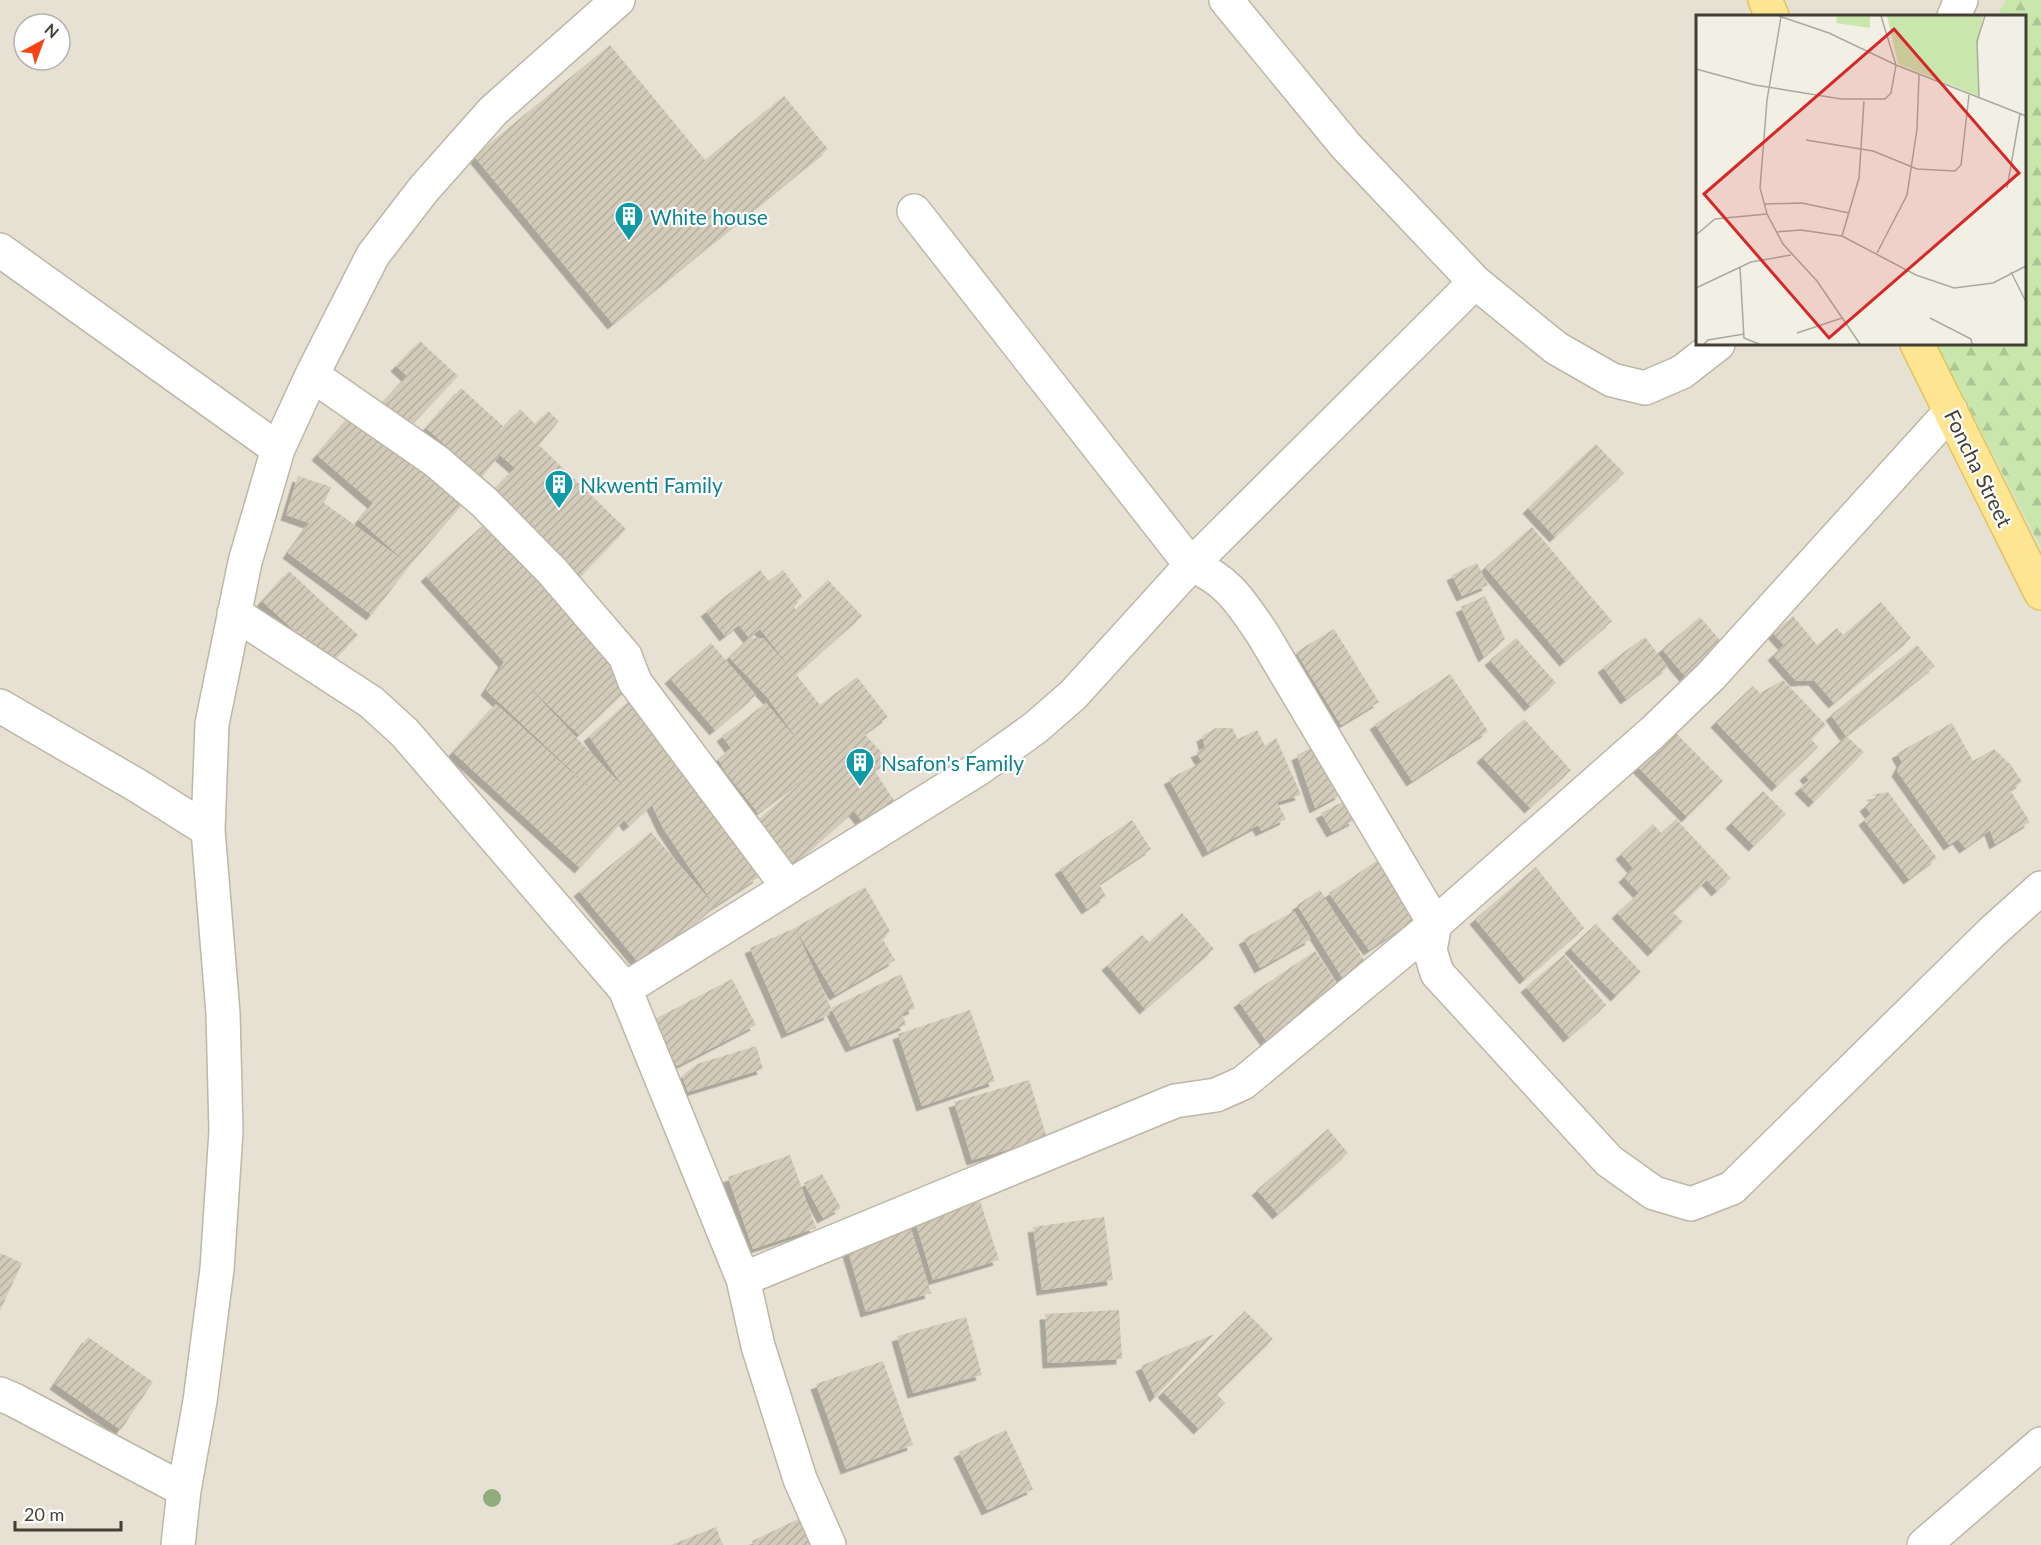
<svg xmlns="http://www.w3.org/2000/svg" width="2041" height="1545" font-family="Lato,sans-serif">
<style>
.residential{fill:#e6e1d2;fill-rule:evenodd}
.forest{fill:url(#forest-firs)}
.building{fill:url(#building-hatch);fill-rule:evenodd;filter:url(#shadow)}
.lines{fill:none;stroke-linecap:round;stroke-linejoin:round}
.minor-casing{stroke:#bdb7a7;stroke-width:36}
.major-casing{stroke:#e2c362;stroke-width:36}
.minor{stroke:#fff;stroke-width:33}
.major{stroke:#fde592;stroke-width:33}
.tree{fill:#91ac7d}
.labels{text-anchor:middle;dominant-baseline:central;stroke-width:4.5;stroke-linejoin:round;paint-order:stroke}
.culture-label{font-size:21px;fill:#0d838f;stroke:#fff;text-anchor:start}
.street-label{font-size:21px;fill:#443f34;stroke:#fff}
.inset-road{fill:none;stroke:#aca99e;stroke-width:1.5}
.view{fill:#d62828;fill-opacity:0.15;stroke:#d62828;stroke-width:3}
.inset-edge{fill:none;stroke:#443f34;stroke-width:3}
</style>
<defs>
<pattern id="forest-firs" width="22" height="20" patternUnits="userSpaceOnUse" patternTransform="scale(1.5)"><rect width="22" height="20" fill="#c9e6ad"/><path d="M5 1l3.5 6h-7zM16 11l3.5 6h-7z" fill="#aec695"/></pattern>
<pattern id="building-hatch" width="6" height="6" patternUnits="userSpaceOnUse" patternTransform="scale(1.5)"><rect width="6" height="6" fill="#d3cbba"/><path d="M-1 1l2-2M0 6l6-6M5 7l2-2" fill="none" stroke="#b6afa0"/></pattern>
<filter id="shadow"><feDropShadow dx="-5.5" dy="5.5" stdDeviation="0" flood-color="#0004"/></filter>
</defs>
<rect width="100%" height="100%" fill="#f2efe4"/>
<!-- residential -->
<path class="residential" d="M0 0H2041V1545H0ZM1698 16H2024V344H1698ZM24 24H60V60H24Z"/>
<!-- forest -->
<path class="forest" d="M2006 0H2041V548L1936 344H2024V16H1997Z"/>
<!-- building -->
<path class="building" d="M610 45 705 160 784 96 828 149 613 324 474 156Z
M420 341 458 376 410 427 383 402 407 376 396 366Z
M461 388 504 427 520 409 535 424 548 411 559 421 539 445 626 529 581 576 492 491 515 468 500 455 482 477 426 428Z
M353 413 462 505 410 565 372 615 288 553 315 516 309 523 286 515 298 476 331 487 324 503 407 563 359 520 373 503 317 455Z
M1596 444 1624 473 1555 537 1528 508Z
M487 522 635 682 579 735 519 677 625 789 589 736 635 696 759 877 715 906 663 828 652 805 629 826 624 820 580 868 453 752 496 704 618 814 486 690 504 662 426 576Z
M1532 527 1612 621 1565 661 1485 567Z
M1477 563 1488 585 1462 596 1452 575Z
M760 570 769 581 783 570 803 597 794 603 795 610 828 580 862 616 796 674 820 705 857 677 888 717 864 734 889 760 874 770 897 805 866 826 854 811 794 864 757 821 814 771 758 813 725 771 718 759 731 748 722 736 766 703 803 747 767 697 729 657 749 638 739 625 725 636 706 611ZM760 629 792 670 763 638H749Z
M289 571 358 635 331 664 262 601Z
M1485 596 1505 639 1484 657 1461 607Z
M1881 602 1911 638 1834 703 1814 680 1796 681 1773 655 1784 645 1773 633 1793 616 1817 645 1837 628 1843 635Z
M1700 617 1726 647 1689 681 1662 649Z
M1334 629 1379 702 1341 725 1296 652Z
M1645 637 1668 667 1626 699 1603 667Z
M1516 638 1556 683 1530 706 1490 660Z
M711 643 756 695 715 730 670 678Z
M1917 645 1935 666 1846 736 1831 715Z
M1450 674 1488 731 1412 781 1375 724Z
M1783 680 1826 725 1811 739 1818 747 1777 786 1716 722 1753 686 1760 693Z
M1524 719 1571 770 1530 808 1482 757Z
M1952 723 1973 761 1994 749 2011 765 2022 782 2010 790 2030 822 1995 844 1990 830 1965 848 1958 839 1949 845 1897 771 1902 762 1897 753Z
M1216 728H1232L1238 739 1257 730 1265 746 1276 738 1301 795 1277 802 1286 819 1261 831 1258 825 1208 852 1169 779 1202 762 1196 752 1205 748 1202 736Z
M1672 729 1723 781 1687 817 1636 765Z
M1846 736 1864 752 1814 802 1800 788 1809 780 1805 775Z
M1316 745 1341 794 1315 808 1297 755Z
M1763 791 1786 814 1754 846 1731 823Z
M1888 792 1937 858 1909 879 1864 820 1871 814 1865 806 1877 796 1871 795Z
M1344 801 1355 820 1332 832 1321 813Z
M1676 819 1731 878 1717 891 1707 880 1673 912 1683 922 1653 951 1617 913 1639 893 1624 877 1633 868 1621 854 1653 824 1661 833Z
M1132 820 1151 849 1099 884 1106 896 1087 909 1060 869Z
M651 832 715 906 643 968 579 891Z
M1382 857 1421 915 1369 950 1329 893Z
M1536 867 1584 928 1525 979 1475 919Z
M865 887 890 931 883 940 895 960 835 995 795 928 831 1008 901 974 915 1008 902 1014 906 1025 851 1047 831 1008 829 1015 787 1033 750 948 795 928Z
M1320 890 1369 968 1345 982 1297 905Z
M1294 911 1311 939 1260 968 1244 939Z
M1182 913 1214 949 1145 1009 1107 965 1142 935 1149 942Z
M1596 924 1641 972 1616 996 1570 948Z
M1315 951 1342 991 1267 1042 1239 1002Z
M1564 955 1606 1005 1569 1037 1526 987Z
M732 979 756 1025 677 1066 653 1020Z
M970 1010 995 1081 922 1106 898 1034Z
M756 1046 763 1069 688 1092 682 1076 697 1064Z
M1029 1080 1047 1138 972 1160 954 1102Z
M1328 1129 1348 1153 1278 1214 1257 1190Z
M790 1155 816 1228 753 1249 728 1177Z
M822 1174 841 1208 823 1218 804 1183Z
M980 1201 999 1260 933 1280 915 1221Z
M1104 1217 1113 1280 1042 1290 1033 1227Z
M911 1229 931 1293 866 1312 847 1248Z
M0 1253 22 1263 0 1311Z
M1119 1310 1122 1359 1048 1363 1045 1314Z
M1245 1311 1273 1339 1217 1394 1225 1403 1199 1429 1163 1392Z
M966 1317 982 1375 913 1393 897 1336Z
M1214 1334 1155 1397 1141 1366Z
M88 1337 153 1382 121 1430 55 1384Z
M883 1361 913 1445 846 1469 816 1384Z
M1006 1430 1033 1489 987 1510 959 1452Z
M805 1516 819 1545H754L752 1541Z
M716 1527 723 1545H671Z"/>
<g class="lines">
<!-- minor casing -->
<g class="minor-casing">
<path id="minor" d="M1226 0 1346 146 1475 282 1556 348 1612 380 1645 388 1682 372 1718 344
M1954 16 1961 0
M914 211 1191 565C1228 580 1240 601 1262 633L1435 924 1430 950 1437 973 1609 1161 1654 1193 1691 1204 1732 1188 1991 933 2041 888
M0 250 278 449
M312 375 436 461 484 502 552 571 625 656 635 682 788 887
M234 613 371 702 405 733 625 989 743 1279 758 1346 800 1479 829 1545
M0 706 138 786 208 830
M625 989 978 769 1035 728 1073 695 1191 565 1475 282
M743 1279 1175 1101 1216 1095 1243 1083 1435 924 1653 732 1711 676 1951 411
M0 1394 14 1400 184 1490
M178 1545 184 1490 200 1401 217 1269 226 1131 223 1013 208 830 212 724 245 562 278 449 312 375 373 255 423 190 493 111 618 0
M1924 1545 2041 1444"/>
</g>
<!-- major casing -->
<g class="major-casing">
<path id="major" d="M1765 0 1772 16
M1917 344 2041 593"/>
</g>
<!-- minor -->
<use href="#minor" class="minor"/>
<!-- major -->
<use href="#major" class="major"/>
</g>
<!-- trees -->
<circle class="tree" cx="492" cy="1498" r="9"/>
<!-- icons -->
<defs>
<g id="building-pin" transform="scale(1.5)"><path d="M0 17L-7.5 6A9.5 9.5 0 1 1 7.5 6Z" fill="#0f9aa8" stroke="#fff"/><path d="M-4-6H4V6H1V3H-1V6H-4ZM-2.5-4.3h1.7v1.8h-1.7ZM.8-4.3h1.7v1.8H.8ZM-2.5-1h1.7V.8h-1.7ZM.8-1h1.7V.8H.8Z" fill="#fff"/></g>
</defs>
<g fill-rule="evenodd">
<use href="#building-pin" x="629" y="216"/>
<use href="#building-pin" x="559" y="484"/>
<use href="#building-pin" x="860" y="762"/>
</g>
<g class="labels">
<!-- culture labels -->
<g class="culture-label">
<text x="650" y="216">White house</text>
<text x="580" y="484">Nkwenti Family</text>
<text x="881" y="762">Nsafon's Family</text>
</g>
<!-- street labels -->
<g class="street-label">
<text transform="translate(1979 468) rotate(64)">Foncha Street</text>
</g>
</g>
<!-- overview -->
<g transform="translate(1696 15)">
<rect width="330" height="330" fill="#f2efe4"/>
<path d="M191 1H287L281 35 282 81 202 49Z" fill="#c9e6ad"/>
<path d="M141 1H174V13L140 8Z" fill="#c9e6ad"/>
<path class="inset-road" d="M83 1 133 18 200 50 330 101M85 2 71 85 64 173 71 199 87 229 121 266 164 329M0 54 59 70 145 84H189L195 78 200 50 185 1M283 83 281 26 289 1M110 125 177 136 221 154 259 156 265 150 273 80M311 173 324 99M68 189 106 188 153 198M80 217 105 215 146 221 220 260 258 273 297 268 330 251M0 220 19 204 71 199M146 221 163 163 168 86M181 238 211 180 221 114 223 60M44 252 48 323 63 329M315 257 330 287M0 273 55 247 95 240M234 303 275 324 276 329M101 318 146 303M8 329 12 325 48 319"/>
<path class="view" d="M198 14 323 158 133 323 8 179Z"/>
<rect width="330" height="330" class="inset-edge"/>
</g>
<!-- north arrow -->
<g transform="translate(42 42) rotate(41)"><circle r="28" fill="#ffffff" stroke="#b4b2ae" stroke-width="1.5"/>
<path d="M0-4.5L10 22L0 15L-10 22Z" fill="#f84415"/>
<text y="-9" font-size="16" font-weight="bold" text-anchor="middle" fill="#443f34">N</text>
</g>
<!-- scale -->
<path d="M15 1521v9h106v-9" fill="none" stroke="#443f34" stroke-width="3"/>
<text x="24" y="1521" font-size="18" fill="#443f34" stroke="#ffffff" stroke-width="4.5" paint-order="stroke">20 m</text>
</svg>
